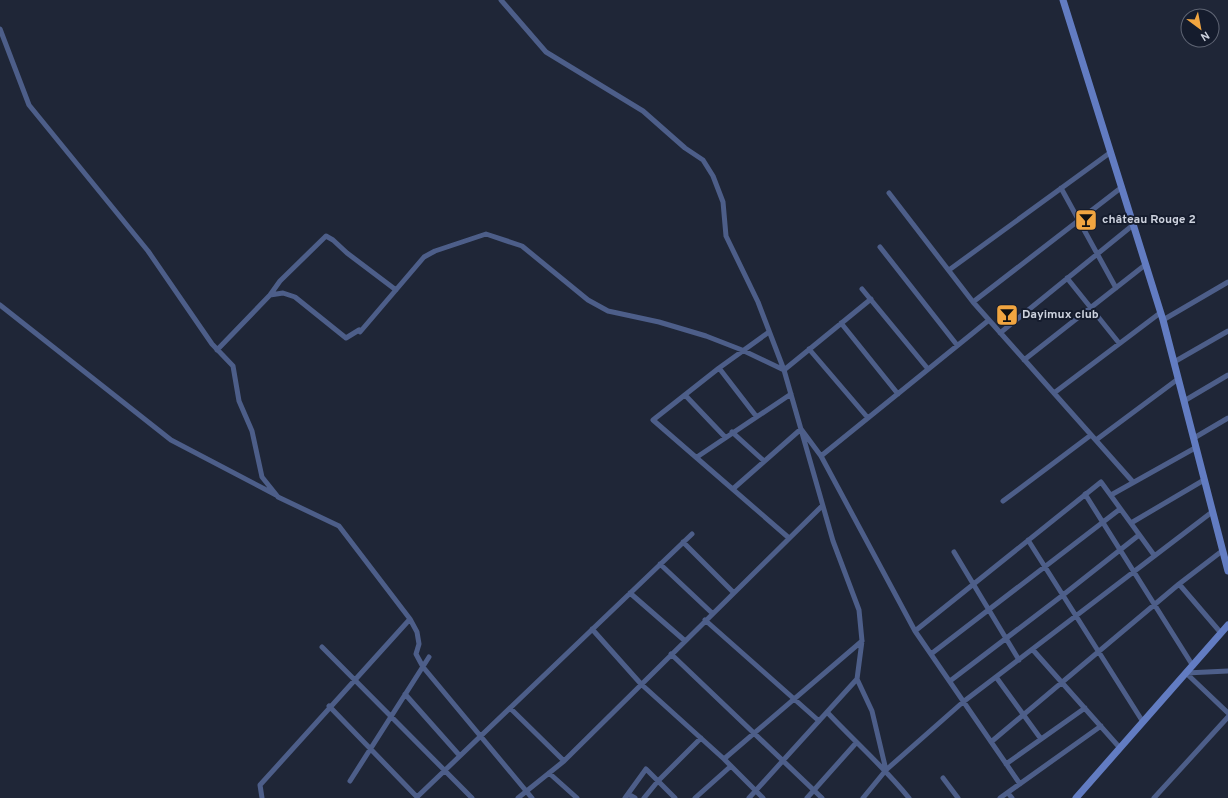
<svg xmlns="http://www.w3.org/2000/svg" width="1228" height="798" font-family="Overpass,sans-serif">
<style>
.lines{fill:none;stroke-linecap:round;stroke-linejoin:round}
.street{stroke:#4d5e89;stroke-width:5}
.secondary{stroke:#627cc2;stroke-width:7}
.labels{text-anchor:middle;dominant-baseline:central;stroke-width:4;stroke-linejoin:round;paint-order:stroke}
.poi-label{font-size:12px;font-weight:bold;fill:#cdd2de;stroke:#151c2d;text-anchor:start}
</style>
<rect width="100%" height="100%" fill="#1f2637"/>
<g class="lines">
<!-- street -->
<path class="street" d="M501 0 546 52 643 111 685 148 703 160 713 176 723 202 726 236 758 302 784 370 833 541 859 610 862 641 857 679 872 711 886 770
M0 29 29 105 148 251 212 344 233 366 239 401 252 431 262 477 278 497 339 526 410 619 417 632 419 644 416 654 423 667 532 798
M1061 188 1116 288
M889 193 973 302 1133 482
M880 247 957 345
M949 270 1111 152
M1067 278 1119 343
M862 289 928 369
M270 295 283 293 295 297 346 338 359 330 360 332 424 257 435 251 486 234 522 246 588 300 608 311 659 322 706 336 742 350 784 370 871 299
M973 302 1122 187
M0 305 171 440 276 495
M1163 320 1228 282
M841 323 898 394
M769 332 719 368 653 420 789 538
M1000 333 1133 225
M809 349 868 418
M217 350 270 295 280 281 326 236 333 240 347 253 396 290
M1024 360 1145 265
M1174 362 1228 331
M719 368 756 416
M1054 393 1160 313
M685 395 725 437
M1184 401 1228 375
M732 432 764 461
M1194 438 1228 418
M1096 440 1178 379
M821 456 989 320
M697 457 791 394
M734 488 801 429 821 456 915 631 1020 784
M1085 494 1193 666
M1111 495 1195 448
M1003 501 1091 435
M1131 523 1204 480
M1028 540 1143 722
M683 542 733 592
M954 552 1019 660
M660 564 712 613
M1179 584 1221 633
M630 593 684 640
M705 620 819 721
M592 629 641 684 724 759 763 798
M915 631 1101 482 1154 555
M322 647 472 798
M1033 650 1120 748
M671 654 822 798
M931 654 1120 509
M1186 673 1228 713
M1186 673 1228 671
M996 677 1041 739
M950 681 1063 595 1139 535
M405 694 460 756
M329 706 417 797 692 534
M510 708 564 761
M827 712C854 741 884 767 909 798
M991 742 1179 584 1222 551
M724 759 862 641
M1006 764 1085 708
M549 773 577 798
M943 778 958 798
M350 781 429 657
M1008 793 1012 798
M628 794 635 798
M262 798 260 785 410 619
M518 798 564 761 822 506
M625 798 646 769 675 798
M644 798 658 781 701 738
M695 798 731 766
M749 798 857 679
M807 798 856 743
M863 798 886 770 963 702 1212 512
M1000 798 1101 726
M1154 798 1228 717"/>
<!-- secondary -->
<path class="secondary" d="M1063 0 1163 320 1228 571
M1076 798 1228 625"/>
</g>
<!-- icons -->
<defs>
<g id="bar-square" transform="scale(1.15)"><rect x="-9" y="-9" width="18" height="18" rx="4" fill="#f1a540" stroke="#151c2d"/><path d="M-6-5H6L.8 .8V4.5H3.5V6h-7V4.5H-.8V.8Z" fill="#111"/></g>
</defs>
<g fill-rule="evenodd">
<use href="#bar-square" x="1086" y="220"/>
<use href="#bar-square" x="1007" y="315"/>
</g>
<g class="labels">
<!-- poi labels -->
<g class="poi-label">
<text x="1102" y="220">château Rouge 2</text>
<text x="1022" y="315">Dayimux club</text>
</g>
</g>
<!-- north arrow -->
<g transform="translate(1200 28) rotate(148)"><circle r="19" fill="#151c2d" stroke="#5f6574"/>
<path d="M0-3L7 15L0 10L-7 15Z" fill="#f1a540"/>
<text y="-6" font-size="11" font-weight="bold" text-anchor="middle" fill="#cdd2de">N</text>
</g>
</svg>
